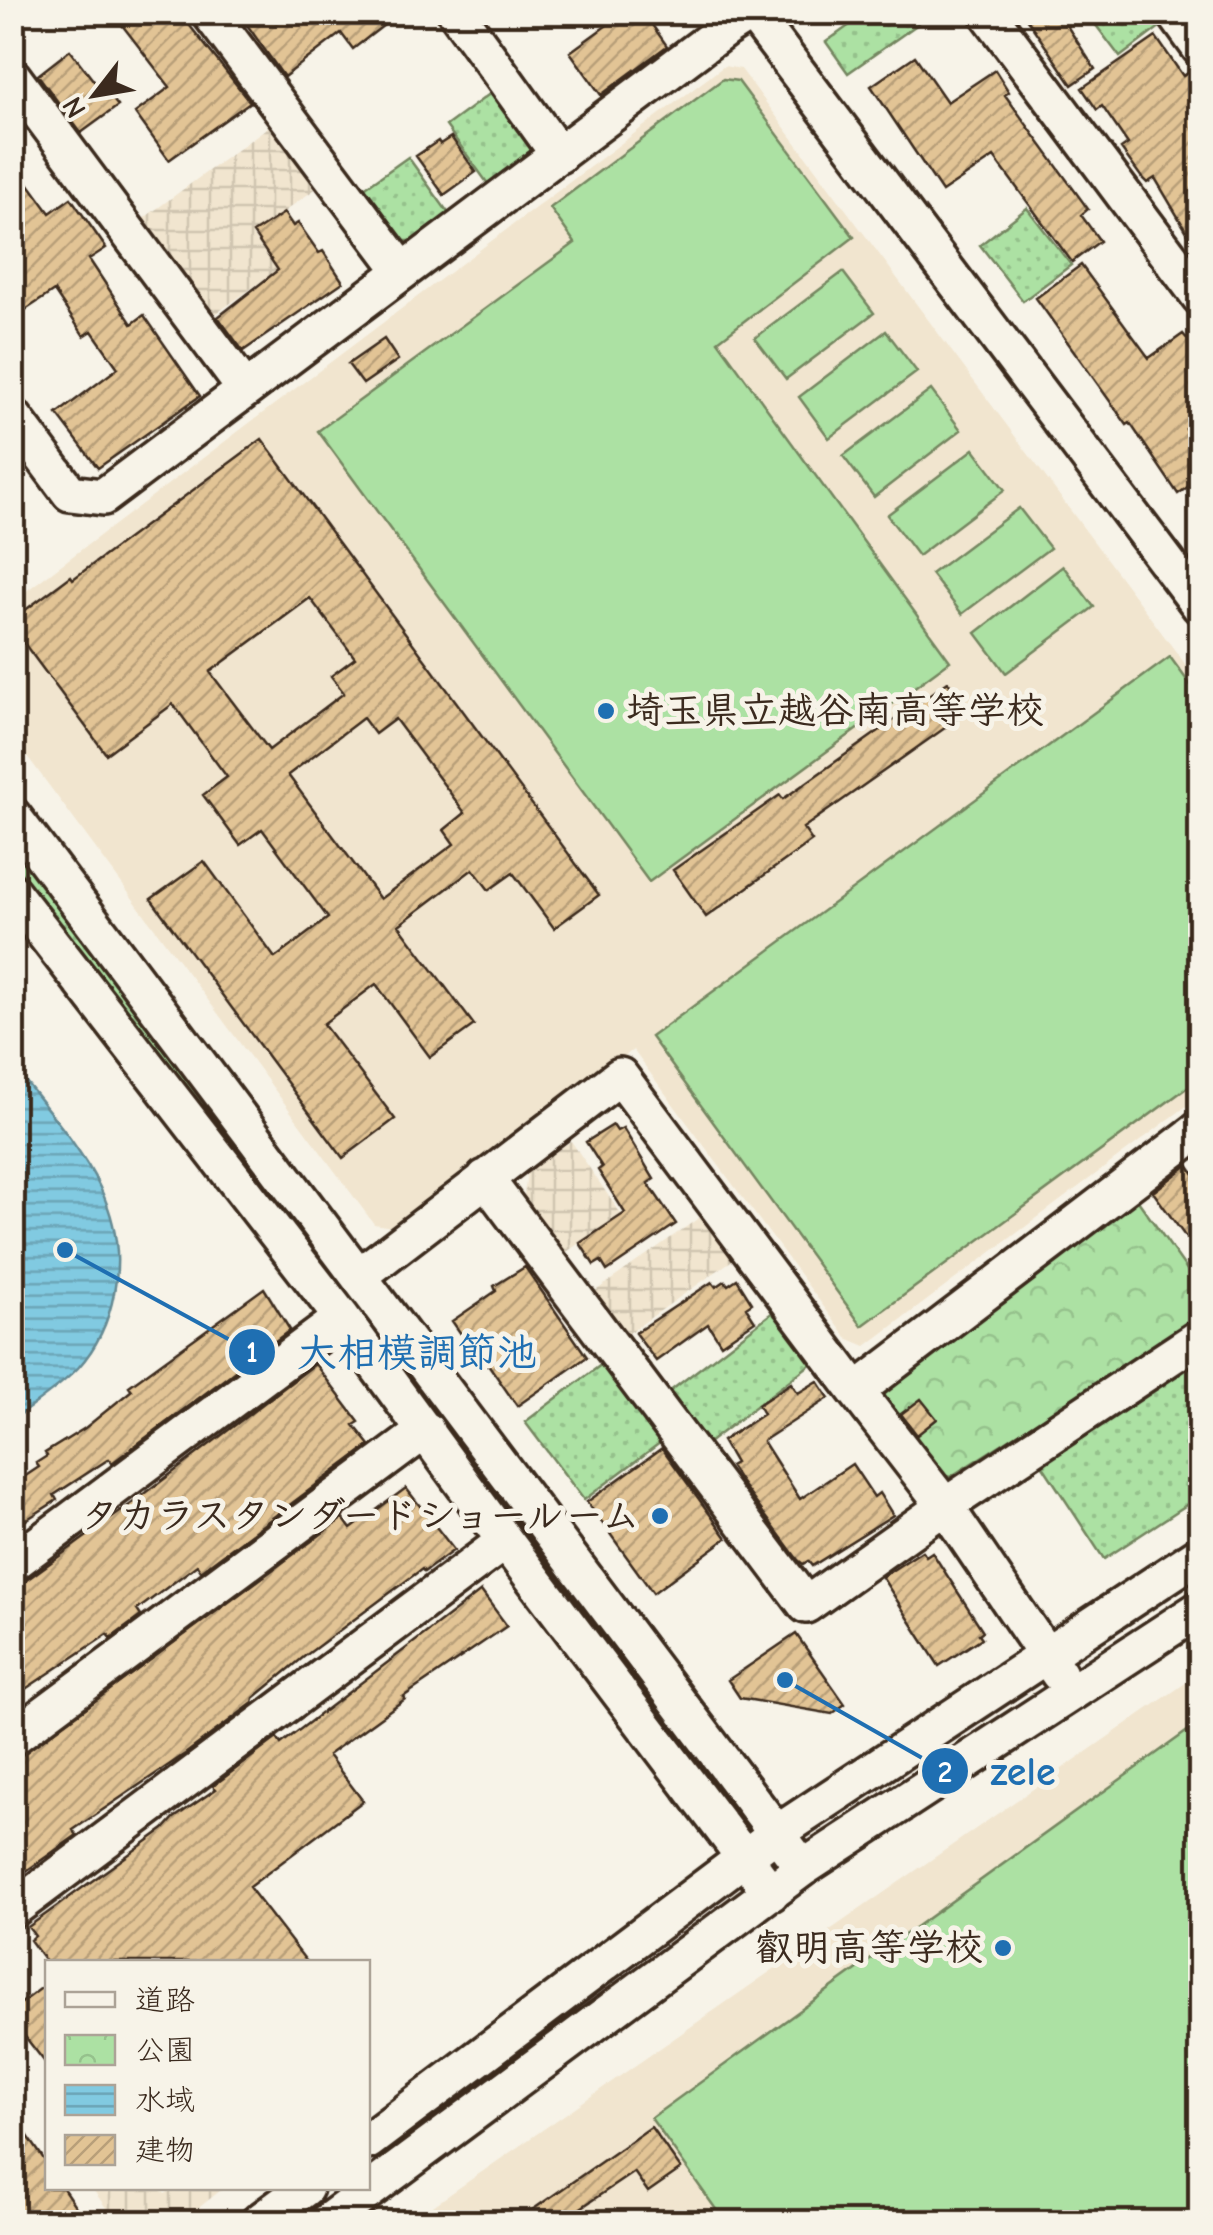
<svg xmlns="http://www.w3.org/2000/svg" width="1213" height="2235" font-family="'Comic Neue','Klee One',sans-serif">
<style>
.built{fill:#f1e5cf}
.industrial{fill:url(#industrial-grid)}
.grass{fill:url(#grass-dots);stroke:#748660;stroke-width:2.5}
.park{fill:url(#park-crowns);stroke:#748660;stroke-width:2.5}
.pitch{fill:#ace1a3;stroke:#748660;stroke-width:2.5}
.water{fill:url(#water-rules);stroke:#658a93;stroke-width:2.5}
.building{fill:url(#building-hatch);stroke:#3b2a1e;stroke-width:2.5;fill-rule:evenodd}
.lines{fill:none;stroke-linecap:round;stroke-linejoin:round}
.minor-casing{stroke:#3b2a1e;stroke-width:42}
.minor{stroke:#f7f3e8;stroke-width:35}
.poi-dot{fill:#1f6fb2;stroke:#f7f3e8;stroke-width:4}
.labels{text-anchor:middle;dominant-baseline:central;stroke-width:10;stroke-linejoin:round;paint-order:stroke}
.poi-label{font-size:38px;font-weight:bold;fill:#3b2a1e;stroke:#f7f3e8;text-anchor:end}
.leader{fill:none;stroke:#1f6fb2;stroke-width:4}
.callout-dot{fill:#1f6fb2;stroke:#f7f3e8;stroke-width:4}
.mark-label{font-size:30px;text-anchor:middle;font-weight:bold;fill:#fff}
.callout-label{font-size:40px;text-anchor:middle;font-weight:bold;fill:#1f6fb2;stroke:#f7f3e8;stroke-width:10;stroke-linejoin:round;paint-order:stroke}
</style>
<defs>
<pattern id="industrial-grid" width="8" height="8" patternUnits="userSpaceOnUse" patternTransform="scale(2.5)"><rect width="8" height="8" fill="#f1e5cf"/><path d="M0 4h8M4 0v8" fill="none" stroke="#d0c5b1"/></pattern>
<pattern id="grass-dots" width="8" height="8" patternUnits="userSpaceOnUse" patternTransform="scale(2.5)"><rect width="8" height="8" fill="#ace1a3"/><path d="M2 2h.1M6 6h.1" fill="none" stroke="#95c18c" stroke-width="1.8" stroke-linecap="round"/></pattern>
<pattern id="park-crowns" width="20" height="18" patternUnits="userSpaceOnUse" patternTransform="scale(2.5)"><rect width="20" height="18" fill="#ace1a3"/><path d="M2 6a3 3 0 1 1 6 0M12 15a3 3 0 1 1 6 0" fill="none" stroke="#95c18c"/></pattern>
<pattern id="water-rules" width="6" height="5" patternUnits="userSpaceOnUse" patternTransform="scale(2.5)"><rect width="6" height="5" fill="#81cae1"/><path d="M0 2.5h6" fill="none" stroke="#6ba4b6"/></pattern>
<pattern id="building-hatch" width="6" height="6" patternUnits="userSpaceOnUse" patternTransform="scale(2.5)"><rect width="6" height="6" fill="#e2c495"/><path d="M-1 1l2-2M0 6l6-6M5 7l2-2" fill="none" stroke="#b89f79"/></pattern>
</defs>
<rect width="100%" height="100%" fill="#f7f3e8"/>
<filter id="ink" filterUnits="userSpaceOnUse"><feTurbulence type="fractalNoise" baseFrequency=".01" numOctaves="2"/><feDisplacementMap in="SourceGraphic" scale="20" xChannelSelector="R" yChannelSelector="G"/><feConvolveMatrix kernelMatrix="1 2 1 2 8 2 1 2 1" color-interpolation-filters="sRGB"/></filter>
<g filter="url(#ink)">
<!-- built -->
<path class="built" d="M724 66 741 69 1200 684V1096L866 1346 847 1338 633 1050 392 1227 374 1224 13 737V601Z
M1200 1673V2222H410Z"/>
<!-- industrial -->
<path class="industrial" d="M272 124 318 187 252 235 277 270 210 318 140 221Z
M571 1141 621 1214 561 1256 523 1203 527 1172Z
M703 1215 734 1259 626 1335 594 1292Z
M92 2188H160L165 2194 174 2188 221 2190 181 2222H116Z"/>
<!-- grass -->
<path class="grass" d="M868 12 910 13 918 24 848 73 826 42Z
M1094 13H1157L1165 23 1120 57 1089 16Z
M495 90 531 138 530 159 491 188 446 126Z
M408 157 452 218 420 241H395L360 191Z
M1027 208 1071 265 1023 301 980 245Z
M12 840 551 1553 622 1670 193 1095 51 914 13 862Z
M773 1312 812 1363 708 1443 669 1392Z
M1200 1357V1496L1104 1559 1041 1463Z
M606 1361 665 1439 584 1500 525 1422Z"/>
<!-- park -->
<path class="park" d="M1136 1198 1200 1288V1318L950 1477 934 1472 882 1403 887 1388Z"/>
<!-- pitch -->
<path class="pitch" d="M723 79 738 81 854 237 718 341 950 661 649 882 318 431 575 243 550 208Z
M843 272 874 313 786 379 755 338Z
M886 331 917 372 829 438 799 397Z
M931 390 961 430 874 497 843 456Z
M974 449 1005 490 918 556 887 515Z
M1019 508 1050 548 962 614 931 574Z
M1063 566 1094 607 1006 673 976 633Z
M1170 657 1200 698V1078L862 1326 651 1037Z
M1200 1722V2222H725L651 2118Z"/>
<!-- water -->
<path class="water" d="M13 1065C66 1136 133 1197 114 1293 109 1320 97 1347 78 1368 59 1388 35 1403 13 1420Z"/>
<!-- building -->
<path class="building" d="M112 12H179L250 102 169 160 135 113 170 87Z
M238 12H401L353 49 341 33 284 77Z
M625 12H643L667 46 601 95 570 52Z
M1022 12H1058L1095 69 1072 85Z
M1156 37 1183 76 1190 72 1200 86V254L1155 178 1147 183 1142 178 1121 149 1128 144 1102 106 1097 110 1082 88Z
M70 50 100 89 103 87 118 106 81 133 38 75Z
M915 56 947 102 995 70 1009 92 1005 95 1088 209 1081 215 1100 241 1072 262 994 157 942 192 871 86Z
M451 137 476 172 444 195 416 156 438 141 440 144Z
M12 161 50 213 71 198 106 248 89 259 132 324 144 315 200 396 98 468 57 414 118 368 92 331 84 336 54 291 12 319Z
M284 213 293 226 298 223 319 253 323 251 343 282 243 351 218 317 278 270 253 233Z
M1081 265 1149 358 1183 334 1200 354V419L1186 429 1200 449V478L1178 494 1130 423 1127 425 1036 298Z
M384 339 398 360 363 384 348 364Z
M262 439 599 895 554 928 513 873 489 890 473 869 399 925 474 1025 430 1057 376 984 323 1024 395 1119 343 1158 151 899 204 861 275 958 328 918 262 829 240 845 203 795 227 777 173 704 106 754 12 627V620L71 576 73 579ZM310 598 355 658 331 676 344 693 269 750 210 672ZM363 718 375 734 395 719 465 813 444 830 454 844 380 899 288 775Z
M948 682 969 711 803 828 812 841 706 917 673 870 780 795 783 799Z
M613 1125 617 1131 623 1128 654 1179 648 1183 676 1224 607 1271 601 1261 594 1265 580 1243 625 1213 598 1170 602 1167 586 1142Z
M1188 1165 1200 1183V1257L1153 1192Z
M525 1267 587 1357 517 1406 488 1364 484 1367 452 1321 496 1291 494 1286Z
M737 1279 752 1303 746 1307 755 1321 721 1344 708 1324 656 1361 635 1333 712 1282 716 1287 725 1281 728 1285Z
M264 1288 290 1330 112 1463 109 1459 54 1495 57 1500 12 1529V1485L39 1467 36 1463 47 1456 45 1453 85 1428 132 1390 129 1386Z
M315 1364 359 1422 354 1425 370 1445 201 1571 197 1565 137 1610 141 1616 111 1638 108 1634 12 1698V1585L25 1581 138 1499Z
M818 1381 829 1398 763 1441 800 1499 852 1464 874 1497 879 1493 893 1515 812 1566 808 1561 803 1564 798 1560 739 1480 730 1466 735 1463 722 1441 763 1414 758 1405 791 1383 798 1393Z
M921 1399 937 1419 917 1435 901 1414Z
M662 1448 727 1538 653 1593 587 1502Z
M406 1488 454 1550 424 1572 422 1569 305 1656 254 1698 253 1703 185 1754 73 1830 77 1835 12 1881V1826L20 1821 12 1809V1762L343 1518 351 1529Z
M922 1551 926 1556 932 1552 983 1631 979 1634 982 1638 939 1666 882 1577Z
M481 1591 507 1626 403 1697 405 1699 328 1755 363 1801 249 1887 307 1962H46L30 1940 35 1936 28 1927 164 1829 174 1818 216 1789 213 1786 277 1738 281 1744Z
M796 1634 845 1704 832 1714 740 1698 728 1680Z
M48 1983V2066L12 2020V2010Z
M12 2113 48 2165V2188H63L86 2222H12Z
M651 2127 681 2169 648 2192 634 2172 560 2222H515Z"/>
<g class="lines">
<!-- minor casing -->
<g class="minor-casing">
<path id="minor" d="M209 12 402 270
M456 12 559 155
M752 12 1200 606
M987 12 1200 297
M1174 12 1200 48
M12 76 245 389
M12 415 70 493 103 497 725 29 752 12
M12 815 803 1868
M12 892 342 1318 505 1541 771 1893
M485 1178 806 1605 945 1506 1200 1337
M359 1276 620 1076 856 1391 1200 1129
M856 1391 945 1506 1059 1674
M12 1564 342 1318
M12 1738 426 1430
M12 1910 505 1541
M368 2141 777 1833 1200 1554
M259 2222 305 2188
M327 2222 803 1868 1200 1609"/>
</g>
<!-- minor -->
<use href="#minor" class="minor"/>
</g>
</g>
<!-- markers -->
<g class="poi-dot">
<circle cx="606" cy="711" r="10"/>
<circle cx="660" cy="1516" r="10"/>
<circle cx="1003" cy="1948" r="10"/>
</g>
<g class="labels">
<!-- poi labels -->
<g class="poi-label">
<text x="626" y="711" text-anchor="start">埼玉県立越谷南高等学校</text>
<text x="640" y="1516">タカラスタンダードショールーム</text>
<text x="983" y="1948">叡明高等学校</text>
</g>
</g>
<!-- callouts -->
<path class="leader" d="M65 1250L252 1352M785 1680L945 1771"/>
<g class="callout-dot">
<circle cx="65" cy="1250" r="10"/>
<circle cx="785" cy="1680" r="10"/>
<circle cx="252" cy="1352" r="25"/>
<circle cx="945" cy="1771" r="25"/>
</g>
<g class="mark-label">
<text x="252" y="1362">1</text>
<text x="945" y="1782">2</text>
</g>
<g class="callout-label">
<text x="417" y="1366">大相模調節池</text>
<text x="1023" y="1785">zele</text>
</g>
<!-- margin -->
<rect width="1213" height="2235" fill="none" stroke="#f7f3e8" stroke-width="50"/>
<rect x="25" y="25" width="1163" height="2185" fill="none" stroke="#3b2a1e" stroke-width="4" filter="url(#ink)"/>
<!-- legend -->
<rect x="45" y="1960" width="325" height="230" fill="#f7f3e8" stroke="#aca397" stroke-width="2.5"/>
<rect x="65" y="1992" width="50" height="15" fill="#f7f3e8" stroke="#aca397" stroke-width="2.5"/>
<text x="135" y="2010" font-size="30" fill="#3b2a1e">道路</text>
<rect x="65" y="2035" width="50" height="30" fill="url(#park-crowns)" stroke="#aca397" stroke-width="2.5"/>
<text x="135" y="2060" font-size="30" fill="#3b2a1e">公園</text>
<rect x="65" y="2085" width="50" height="30" fill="url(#water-rules)" stroke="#aca397" stroke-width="2.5"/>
<text x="135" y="2110" font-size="30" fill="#3b2a1e">水域</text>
<rect x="65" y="2135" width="50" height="30" fill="url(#building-hatch)" stroke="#aca397" stroke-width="2.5"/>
<text x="135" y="2160" font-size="30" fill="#3b2a1e">建物</text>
<!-- north arrow -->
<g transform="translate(95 95) rotate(239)" stroke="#f7f3e8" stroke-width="8" paint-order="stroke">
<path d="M0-8L18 38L0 25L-18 38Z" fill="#3b2a1e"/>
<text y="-15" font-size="28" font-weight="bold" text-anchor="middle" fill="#3b2a1e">N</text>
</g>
</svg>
